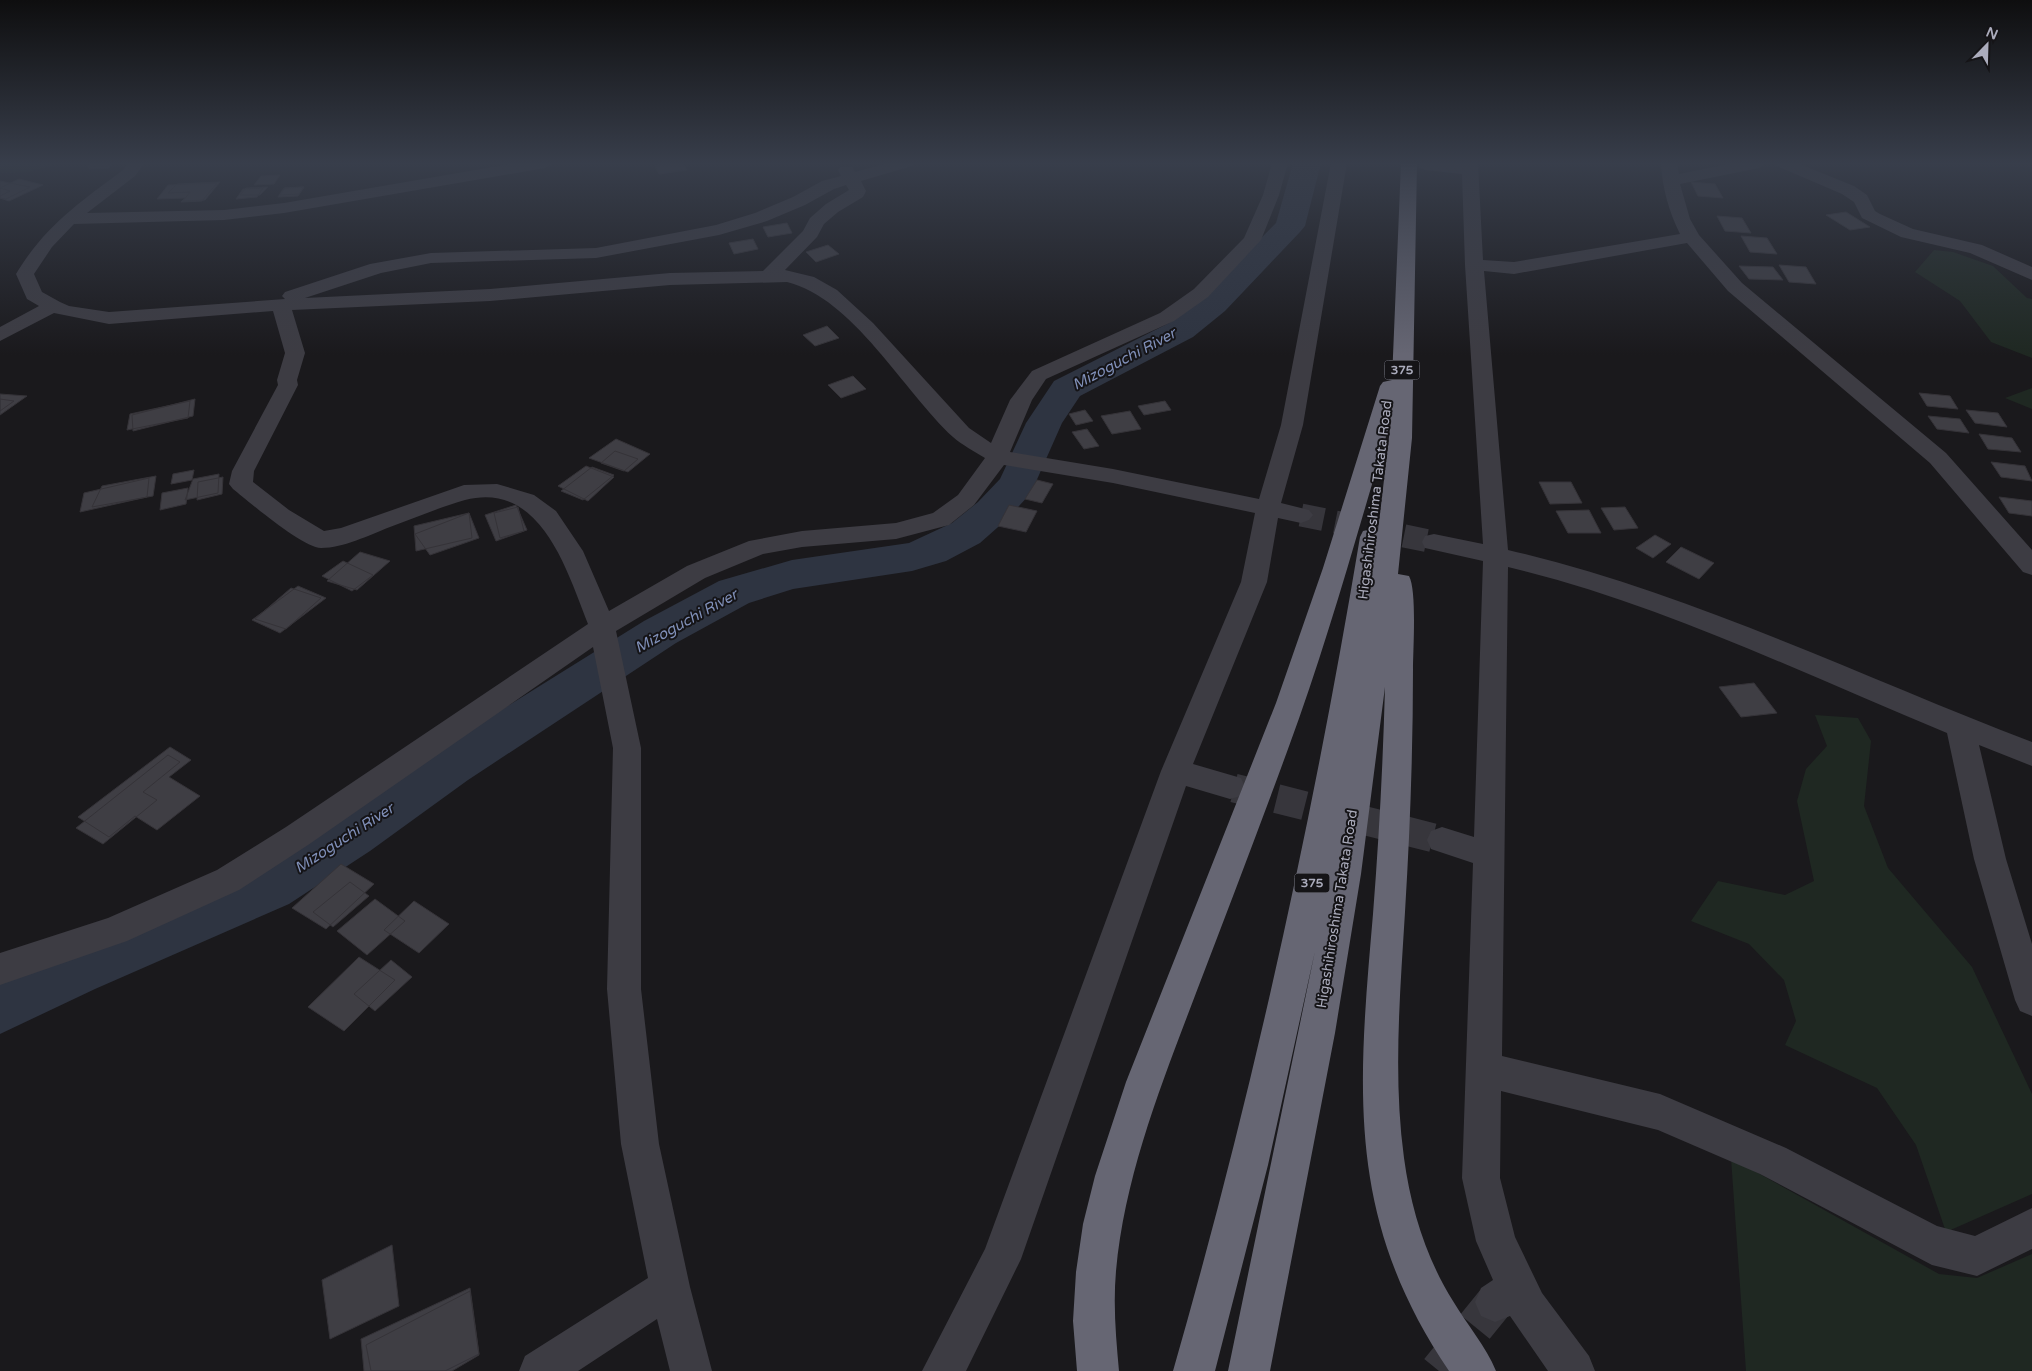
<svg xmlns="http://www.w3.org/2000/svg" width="2032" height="1371" font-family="'Varela Round',sans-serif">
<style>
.green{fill:#1f2822}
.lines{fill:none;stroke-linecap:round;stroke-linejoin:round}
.river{fill:#2e3441;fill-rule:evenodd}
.building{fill:#3f3e44;stroke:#353338}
.minor-tunnel-far2{stroke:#37363c;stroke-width:23;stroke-dasharray:23 12;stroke-linecap:butt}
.minor-tunnel-far1{stroke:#37363c;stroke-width:29;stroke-dasharray:29 15;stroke-linecap:butt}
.minor-tunnel{stroke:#37363c;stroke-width:38;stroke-dasharray:38 19;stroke-linecap:butt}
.minor{fill:#3d3c43;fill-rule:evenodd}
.highway{fill:#666673;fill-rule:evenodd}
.labels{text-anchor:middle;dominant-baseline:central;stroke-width:4;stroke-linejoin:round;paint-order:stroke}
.shield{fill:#151417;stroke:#7e7e8a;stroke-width:1}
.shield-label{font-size:12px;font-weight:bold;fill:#abacbc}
.street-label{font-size:14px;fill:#abacbc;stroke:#151417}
.water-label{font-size:15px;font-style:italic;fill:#8090b9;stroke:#151417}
</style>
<rect width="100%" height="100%" fill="#1a191c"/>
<!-- green -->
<path class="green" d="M0 163H58C38 171 22 174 0 173Z
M1934 250 1953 252 1993 266 2027 298 2032 299V358L1991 342 1960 301 1915 272Z
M2032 388V409L2005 398Z
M1815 715 1858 718 1871 741 1864 806 1888 868 1972 967 2032 1094V1194L1946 1232 1916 1145 1877 1088 1785 1045 1796 1021 1784 980 1749 944 1691 921 1718 881 1785 895 1814 881 1797 801 1806 769 1827 746Z
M1731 1158 1939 1274 1977 1278 2032 1254V1371H1746Z"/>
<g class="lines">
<!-- river -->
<path class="river" d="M1293 163H1321L1305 226 1300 232 1225 311 1193 337 1080 396 1062 423 1031 493 1006 520 980 543 946 561 912 571 793 589 749 603 676 643 468 780 370 851 289 904 95 989 0 1034V978L55 951 251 870 334 821 434 752 644 621 719 581 792 560 909 543 952 523 978 502 1000 479 1026 423 1054 381 1169 323 1203 297 1276 223Z"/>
</g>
<!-- building -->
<path class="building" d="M91 163H110L107 167H87Z
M95 163H113L109 168 89 169Z
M668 163H679L682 170 660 174 656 165Z
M673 163H683L687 170 659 174 655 166Z
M280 175 274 184 254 185 261 176Z
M19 179 43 185 9 201 0 198V196L10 191 0 188Z
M0 181 30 187 6 199 0 198Z
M220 182 205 200 183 201 190 192 168 193 177 184Z
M1691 182 1715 184 1723 198 1698 196Z
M217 183 202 201 181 202 185 198 157 199 168 185Z
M268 187 260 195H240L246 188Z
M304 187 298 196 278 197 284 188Z
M304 187 299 194 280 195 285 188Z
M263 188 257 197 236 199 243 189Z
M1846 212 1870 227 1850 230 1826 215Z
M1717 216 1742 218 1751 233 1725 231Z
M787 223 792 233 768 237 763 227Z
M1741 236 1767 238 1777 254 1750 252Z
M753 239 758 249 734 254 729 243Z
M828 245 839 254 816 262 806 252Z
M1779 265 1806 267 1816 284 1789 282Z
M1739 266 1773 267 1783 280 1749 279Z
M827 326 839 338 815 346 803 335Z
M853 376 866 389 841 398 828 385Z
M1919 393 1950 396 1958 409 1927 406Z
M0 394 27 396 0 415Z
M0 399 14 401 0 411Z
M195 399 193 416 133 431 132 415Z
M190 401 188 418 127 430 130 414Z
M1165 401 1171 410 1144 415 1138 406Z
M1085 410 1093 421 1076 425 1069 414Z
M1966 410 1998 413 2007 427 1975 423Z
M1130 411 1141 429 1112 434 1101 416Z
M1928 416 1960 419 1969 433 1937 429Z
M1087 429 1099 446 1084 449 1072 432Z
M1979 434 2012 438 2021 452 1988 449Z
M616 439 650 454 628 472 589 458Z
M615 451 638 459 624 471 601 463Z
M1991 462 2025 466 2032 481 2001 477Z
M586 466 614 477 588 501 558 486Z
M592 467 614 475 583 500 561 491Z
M194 470 192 480 171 484 173 474Z
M219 474 218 493 185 500 193 479Z
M156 476 153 496 92 507 102 486Z
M223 477 222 494 197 500 198 482Z
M149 478 147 497 80 512 84 493Z
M1037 480 1053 484 1042 503 1025 499Z
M1539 482H1571L1582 503 1550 504Z
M188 488 186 504 160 510 162 493Z
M1999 497 2032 501V516L2009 513Z
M516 505 527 530 496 541 485 515Z
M1009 505 1037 511 1026 532 998 526Z
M518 507 524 531 500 538 494 513Z
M1625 507 1638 528 1614 530 1601 508Z
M1589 510 1601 533H1568L1556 511Z
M469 513 472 538 416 551 414 526Z
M469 513 479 538 430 555 415 534Z
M1655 535 1671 544 1653 558 1636 548Z
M1681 547 1714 563 1699 579 1666 562Z
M360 552 390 561 357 590 327 581Z
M343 561 373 575 352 591 322 576Z
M298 586 326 598 280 633 252 620Z
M291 588 321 598 286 629 255 619Z
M1754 683 1777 713 1741 717 1719 687Z
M170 747 191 760 169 777 200 796 157 830 135 816 109 837 78 817Z
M168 755 180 762 143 792 157 800 103 844 76 828Z
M341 864 374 884 326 929 292 908Z
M350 882 369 896 333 927 313 912Z
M375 899 405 921 367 955 337 931Z
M414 901 449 924 419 953 384 930Z
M359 957 395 980 344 1031 308 1007Z
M391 960 412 977 375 1011 354 994Z
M392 1245 399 1306 330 1339 322 1280Z
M470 1288 479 1354 445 1371H364L361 1339Z
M470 1291 479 1355 452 1371H371L366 1345Z"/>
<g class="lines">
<!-- minor-tunnel-far2 -->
<path class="minor-tunnel-far2" d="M1301 515 1434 542"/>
<!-- minor-tunnel-far1 -->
<path class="minor-tunnel-far1" d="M1234 788 1442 840"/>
<!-- minor-tunnel -->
<path class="minor-tunnel" d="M1439 1371 1495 1302"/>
<!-- minor -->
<path class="minor" d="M128 163H145L135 176 87 213 224 210 284 203 516 163H553L545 168 284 213 224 220 74 224 52 247 34 274 42 292 60 302 69 306 109 312 285 299 282 296 285 292 370 264 431 253 596 248 716 225 755 213 793 197 822 181 841 176 838 170 840 167H852L855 172 888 163H914L912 166 861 181 866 191 863 197 838 212 824 224 817 237 785 270 814 277 837 290 873 323 969 428 991 443 1010 400 1032 371 1160 313 1194 289 1244 238 1263 195 1272 163H1288L1279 195 1261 240 1208 297 1174 321 1046 379 1032 400 1010 452 1113 469 1259 499 1281 425 1331 163H1347L1303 425 1281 503 1309 510 1313 515 1309 520 1301 523 1278 518 1267 582 1193 764 1241 778 1245 787 1241 796 1230 799 1186 786 1021 1259 966 1371H922L985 1249 1161 771 1241 582 1255 513 1113 483 1004 465 974 505 949 525 896 539 802 547 763 554 705 578 616 631 641 748V989L659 1144 690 1287 712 1371H670L657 1319 578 1371H519L525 1356 648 1278 621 1144 607 989 613 748 593 647 308 845 239 890 127 941 0 985V953L108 918 217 870 286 827 588 624C567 571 541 480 465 500 440 507 415 518 390 527 369 535 344 548 321 548 303 548 248 501 233 489L229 484 232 471 278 385 277 380 285 353 273 311 109 324 54 313 0 341V327L39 306 27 299 16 274C44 227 80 202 123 170ZM846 185 849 190 826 204 810 218 803 231 763 271 670 273 490 289 305 298 381 273 431 263 596 258 719 235 767 221 805 205 834 189ZM787 282C853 298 904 392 953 437 962 445 974 451 985 458L958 495 933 513 896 523 802 531 749 541 687 566 609 611 583 551 556 511 534 495 497 484 464 485 341 528 324 531 289 510 253 482 254 471 298 385 297 380 305 353 292 310 490 301 670 285Z
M1418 163H1478L1483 260 1514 262 1680 234C1669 212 1662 187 1661 163H1677L1679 174 1734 163H1767L1759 168 1680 184 1690 219 1699 235 1742 283 1946 453 2032 550V575L2023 572 1930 463 1728 291 1687 243 1514 274 1484 271 1508 550C1689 592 1859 676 2032 742V766L1979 745 2006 859 2032 944V1016L2020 1011 2015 1000 1974 859 1947 733C1803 674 1660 603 1508 567L1502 1056 1660 1094 1786 1148 1937 1226 1975 1236 2032 1208V1249L1977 1276 1932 1265 1760 1174 1658 1130 1501 1091 1500 1178 1515 1237 1542 1293 1589 1356 1595 1371H1548L1510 1316 1495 1322 1481 1316 1475 1302 1481 1288 1493 1280 1476 1241 1462 1178 1473 863 1431 849 1427 840 1431 831 1442 827 1474 837 1483 561 1425 548 1422 542 1425 536 1434 534 1483 544 1465 265 1462 174 1425 170 1419 168Z
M1775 163H1797L1854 186 1867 195 1875 211 1880 214 1913 229 1982 245 2032 267V280L1970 253 1901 237 1862 218 1854 202 1842 194 1777 166Z"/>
<!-- highway -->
<path class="highway" d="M1401 163H1417L1412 438 1398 574 1409 576C1417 590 1413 650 1413 669 1413 750 1410 831 1405 912 1400 994 1393 1077 1404 1158 1411 1209 1426 1258 1453 1301 1467 1325 1486 1346 1496 1371H1449C1345 1218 1358 1088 1373 914 1379 838 1383 763 1385 687L1361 874 1335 1033 1270 1371H1228L1315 951 1268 1165 1215 1371H1173C1252 1096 1313 819 1360 537L1363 531 1372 529 1378 531 1391 420C1358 530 1328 641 1288 749 1258 831 1227 912 1196 993 1162 1083 1125 1174 1116 1271 1113 1305 1116 1338 1119 1371H1077L1073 1321 1076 1272 1083 1224 1095 1176 1126 1082 1276 703 1323 568 1380 386 1383 382 1392 380Z"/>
</g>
<!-- sky -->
<linearGradient id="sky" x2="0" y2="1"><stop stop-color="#0e0e0f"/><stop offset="0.46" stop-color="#383e4b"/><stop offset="1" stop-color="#383e4b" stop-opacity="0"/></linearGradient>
<rect width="2032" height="355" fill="url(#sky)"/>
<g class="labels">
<!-- shield labels -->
<g class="shield">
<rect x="1384.5" y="360.5" width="35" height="19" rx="4"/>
<rect x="1294.5" y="873.5" width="35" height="19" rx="4"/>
</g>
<g class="shield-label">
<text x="1402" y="370">375</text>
<text x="1312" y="883">375</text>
</g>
<!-- street labels -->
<g class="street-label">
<text transform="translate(1375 500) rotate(-83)">Higashihiroshima Takata Road</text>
<text transform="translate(1337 909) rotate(-81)">Higashihiroshima Takata Road</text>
</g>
<!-- water labels -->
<g class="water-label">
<text transform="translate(1124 359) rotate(-28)">Mizoguchi River</text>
<text transform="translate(686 621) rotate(-29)">Mizoguchi River</text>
<text transform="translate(344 838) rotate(-33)">Mizoguchi River</text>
</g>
</g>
<!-- north arrow -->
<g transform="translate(1987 45) rotate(23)" stroke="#151417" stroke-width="4" paint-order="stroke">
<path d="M0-4L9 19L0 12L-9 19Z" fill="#abacbc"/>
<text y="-8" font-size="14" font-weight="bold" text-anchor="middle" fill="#abacbc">N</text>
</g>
</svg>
